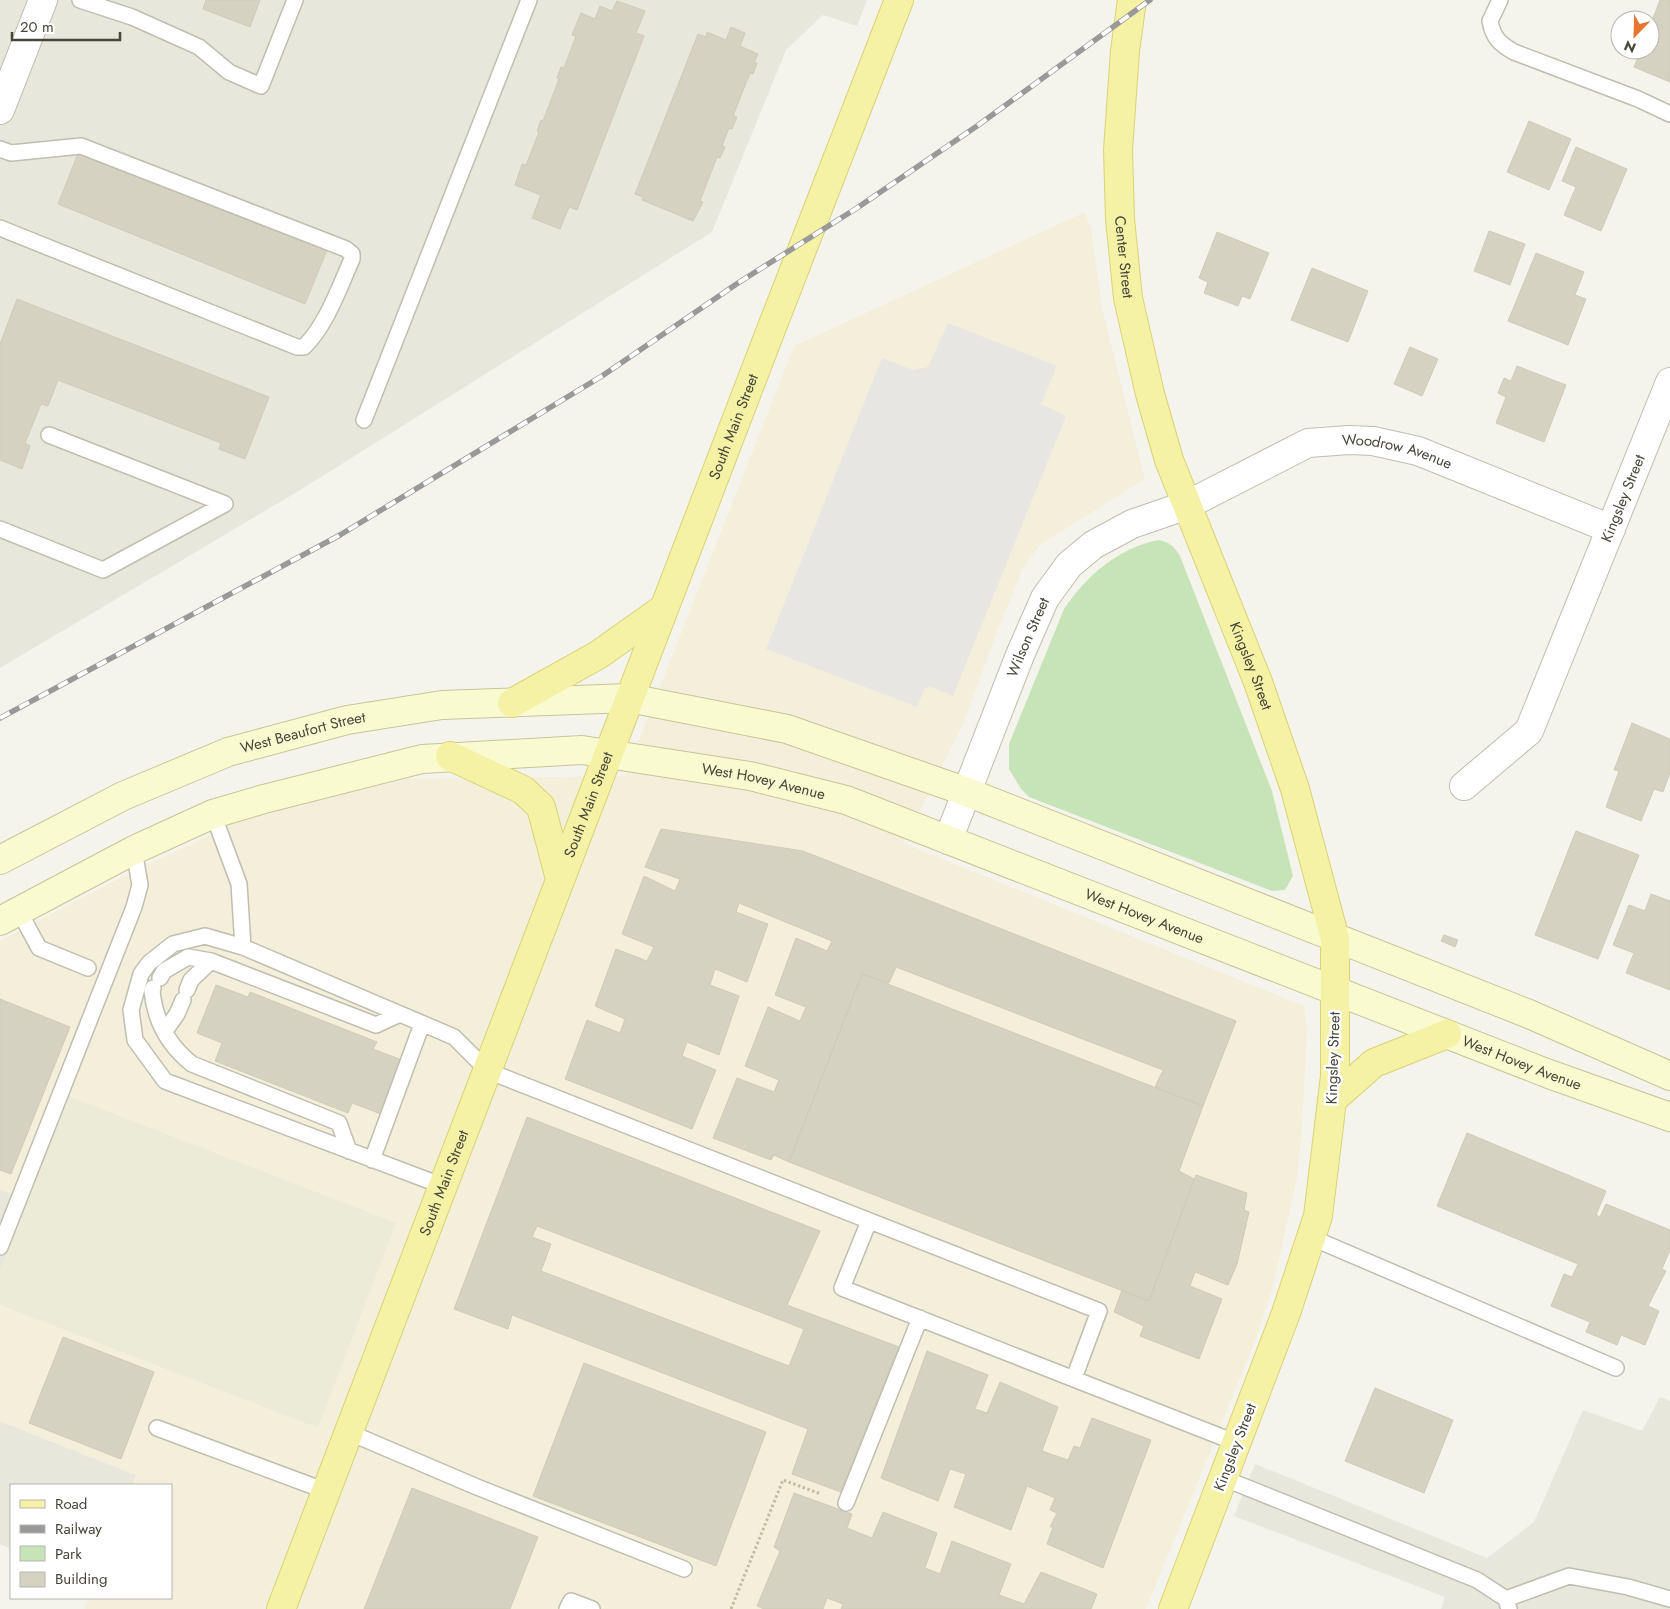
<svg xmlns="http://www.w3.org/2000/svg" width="1670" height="1609" font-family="Jost,sans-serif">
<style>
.residential{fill:#e8e7db}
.commercial{fill:#f4efda}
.education{fill:#ecebd8}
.green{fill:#c7e4b9}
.parking{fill:#e7e6e3}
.building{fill:#d5d2c2;stroke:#cfcbb6;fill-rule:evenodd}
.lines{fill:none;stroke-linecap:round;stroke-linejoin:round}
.lane-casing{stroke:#bfbeaf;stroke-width:18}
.street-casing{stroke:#bfbeaf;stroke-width:30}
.secondary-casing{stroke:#c6c599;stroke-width:30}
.primary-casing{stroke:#d9d375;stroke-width:30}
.path{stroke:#c0bca2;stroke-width:3;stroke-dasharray:2.5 2.5;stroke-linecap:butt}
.lane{stroke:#fff;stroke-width:15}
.street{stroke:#fff;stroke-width:28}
.secondary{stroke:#fafad1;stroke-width:28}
.primary{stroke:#f5f1a5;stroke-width:28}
.rail-casing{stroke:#999;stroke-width:5.5}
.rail{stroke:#fff;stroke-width:4;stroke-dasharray:11;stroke-linecap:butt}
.labels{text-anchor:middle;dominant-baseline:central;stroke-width:5;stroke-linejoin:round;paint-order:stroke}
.street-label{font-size:15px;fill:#48463a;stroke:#fff}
</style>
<rect width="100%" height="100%" fill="#f5f4ec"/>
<!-- residential -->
<path class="residential" d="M0 0H867L857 26 823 15 786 50 712 232 302 489 0 668Z
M0 1189 28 1200 0 1272Z
M1660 1397 1670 1401V1609H1441L1445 1597 1234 1516 1255 1464 1487 1558 1534 1522 1583 1410 1642 1431Z
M0 1421 136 1475 132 1485H11V1549L0 1544Z"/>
<!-- commercial -->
<path class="commercial" d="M1085 212 1091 229 1102 308 1145 479 1040 545 1024 566 997 632 962 727 903 843 1304 1006 1307 1028 1302 1132 1297 1178 1273 1287 1256 1339 1146 1609H85L89 1598H171V1485H132L136 1475 0 1421V1305L318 1428 68 1096 28 1200 0 1189V941L116 880 245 818 408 779 625 776 794 346Z"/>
<!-- education -->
<path class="education" d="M68 1096 396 1223 318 1428 0 1305V1272Z"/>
<!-- green -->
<path class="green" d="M1158 540C1169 542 1174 546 1180 556L1272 791 1293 876 1285 890 1272 891 1029 797 1021 789 1009 769V744L1064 609C1086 576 1118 548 1158 540Z"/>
<!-- parking -->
<path class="parking" d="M948 323 1057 366 1041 404 1066 416 953 696 931 687 925 688 917 707 766 649 882 358 913 370 928 367Z"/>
<!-- building -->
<path class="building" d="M206 0H260L250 27 203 9Z
M1660 0H1670V82L1634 67 1641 50H1650V26Z
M617 1 645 11 636 33 644 36 577 210 569 207 560 229 532 218 541 195 515 185 522 164 526 165 539 132 537 131 541 120 543 121 559 79 557 78 561 67 564 68 576 36 572 35 581 13 595 19 600 6 612 11Z
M731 27 745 33 740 46 758 54 754 63H757L753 74 750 73 733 116 737 117 732 129 729 128 722 146 725 147 720 158 717 157 700 201 703 202 693 221 642 200 643 197 635 194 698 34 706 37 707 32 726 40Z
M1529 121 1571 139 1549 190 1507 172Z
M1576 147 1627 169 1601 231 1564 215 1576 187 1562 181Z
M79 151 327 250 305 304 58 204Z
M1489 231 1525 244 1510 285 1474 271Z
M1217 232 1269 253 1250 299 1242 296 1238 306 1204 293 1208 282 1199 278Z
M1536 253 1584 272 1575 295 1586 299 1568 345 1508 321Z
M1312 268 1368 291 1348 342 1291 320Z
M17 299 269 397 245 459 219 449 221 443 58 380 48 406 41 404 25 443 30 446 22 469 0 460V344Z
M1410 347 1438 359 1422 396 1394 384Z
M1517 366 1566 385 1544 442 1496 423 1506 397 1498 393 1504 378 1511 381Z
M1632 723 1670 739V773L1663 792 1654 789 1641 821 1606 807 1619 771 1614 770Z
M661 829 803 851 1236 1021 1203 1106 1155 1087 1163 1070 896 967 889 983 862 974 789 1162 774 1155 771 1160 713 1138 737 1078 774 1092 779 1080 745 1066 768 1007 800 1021 806 1007 775 995 796 938 827 951 832 941 739 903 736 912 768 924 747 982 715 969 710 985 739 996 719 1055 687 1042 682 1056 716 1070 692 1129 565 1079 587 1020 620 1033 625 1019 595 1006 616 949 647 961 654 947 622 934 644 876 675 891 680 879 645 867Z
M1576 831 1639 855 1598 959 1535 935Z
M1651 894 1670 901V990L1626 973 1634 953 1613 945 1629 905 1645 911Z
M1444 935 1458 940 1455 947 1441 941Z
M862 974 1203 1106 1179 1171 1194 1179 1149 1301 789 1162Z
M216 985 248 997 250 992 377 1042 373 1049 402 1060 381 1114 352 1103 348 1113 215 1061 222 1043 197 1033Z
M0 999 70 1027 11 1174 0 1170Z
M527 1117 820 1231 787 1305 899 1347 841 1492 792 1474 808 1429 512 1315 508 1329 454 1309ZM537 1226 804 1329 789 1366 541 1271 551 1244 532 1237Z
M1467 1133 1606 1191 1596 1215 1600 1217 1606 1204 1670 1230V1250L1662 1269 1666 1271 1648 1306 1659 1311 1645 1345 1621 1335 1617 1345 1586 1332 1590 1322 1551 1306 1564 1274 1572 1277 1578 1264 1437 1206Z
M1196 1175 1247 1193 1244 1210 1249 1212 1237 1264 1228 1285 1195 1272 1190 1286 1222 1299 1199 1359 1140 1336 1144 1326 1114 1312 1122 1290 1149 1301Z
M63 1337 154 1372 121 1459 29 1423Z
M927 1351 988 1375 975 1409 987 1413 1000 1382 1058 1407 1042 1451 1068 1460 1074 1446 1080 1448 1092 1418 1151 1440 1103 1568 1047 1544 1053 1527H1050L1057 1513 1050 1510 1055 1498 1027 1486 1011 1530 954 1507 966 1474 950 1469 938 1501 881 1478Z
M584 1363 766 1432 716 1566 533 1496Z
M1375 1388 1453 1420 1424 1493 1345 1461Z
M412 1488 538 1537 510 1609H364Z
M794 1493 852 1514 847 1528 872 1538 883 1512 937 1533 925 1568 940 1574 952 1541 1011 1564 999 1595 1024 1604 1041 1572 1097 1594 1091 1609H841L843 1604 827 1598 823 1609H764L757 1606 780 1551 774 1547Z"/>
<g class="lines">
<!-- lane casing -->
<g class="lane-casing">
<path id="lane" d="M80 0 132 17 199 47 229 72 261 86 295 0
M1500 0 1490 21C1493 38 1500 44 1514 52L1638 99 1670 114
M0 149 11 153 81 146 346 249 352 254V259C339 288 327 324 304 347H297L0 228
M364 420 529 0
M0 529 103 570 225 504 49 435
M213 814 239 884 243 947 454 1037 488 1071 1099 1311 1074 1378
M19 911 39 948 88 968
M243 947 205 936 173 944 149 963 141 974 131 1010 135 1040 165 1081 443 1186
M160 978 164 971 188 957 211 961 376 1025 400 1014
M153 988 152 991C155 1021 168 1045 192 1064L339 1123 349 1151
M187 990 191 980 211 961
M165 1031 177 1014 183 1000
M372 1160 422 1024
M869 1221 842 1288 1237 1443
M1310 1237 1616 1368
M0 1247 134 907 140 885 134 850
M157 1428 326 1491
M348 1432 477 1487 684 1569
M1223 1478 1477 1580 1506 1599 1509 1609
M846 1503 920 1318
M1506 1599 1569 1576 1628 1587 1670 1599
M567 1609 571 1601 592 1609"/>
</g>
<!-- street casing -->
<g class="street-casing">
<g id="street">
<path d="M0 110 43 0"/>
<path id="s1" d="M1464 786 1529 731 1670 382"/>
<path id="s2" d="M948 840 1020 655 1045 598 1069 565 1093 545 1132 524 1187 505 1308 443 1349 440 1373 441 1418 451 1611 529"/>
</g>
</g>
<!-- secondary casing -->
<g class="secondary-casing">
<g id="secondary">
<path id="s3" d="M0 860 123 796 228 752 347 720 442 705 629 698 787 729 967 792 1529 1014 1670 1076"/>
<path id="s4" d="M0 921 134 850 213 814 264 799 422 759 582 750 750 776 846 800 1549 1074 1670 1117"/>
</g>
</g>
<!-- primary casing -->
<g class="primary-casing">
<g id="primary">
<path id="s5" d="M1132 0 1125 51 1118 150 1120 219 1128 298 1150 394 1169 460 1258 682 1295 789 1335 939V1076L1318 1216 1286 1313 1173 1609"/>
<path d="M512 703 598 655 663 609"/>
<path d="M450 756 523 790 541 807 560 879"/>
<path d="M1332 1100 1374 1063 1447 1034"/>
<path id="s6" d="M281 1609C487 1072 690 535 899 0"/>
</g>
</g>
<!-- path -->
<path class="path" d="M731 1609 783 1480 821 1494"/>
<!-- lane -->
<use href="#lane" class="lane"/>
<!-- street -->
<use href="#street" class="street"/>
<!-- secondary -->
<use href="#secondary" class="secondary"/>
<!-- primary -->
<use href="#primary" class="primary"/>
<!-- rail casing -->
<g class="rail-casing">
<path id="rail" d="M0 718 340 535 602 376 738 283 857 208 977 126 1150 0"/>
</g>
<!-- rail -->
<use href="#rail" class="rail"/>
</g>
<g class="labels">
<!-- street labels -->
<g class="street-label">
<text stroke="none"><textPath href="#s5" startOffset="258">Center Street</textPath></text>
<text stroke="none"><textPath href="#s6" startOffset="1266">South Main Street</textPath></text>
<text stroke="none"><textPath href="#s2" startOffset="662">Woodrow Avenue</textPath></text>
<text stroke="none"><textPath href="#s1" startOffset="336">Kingsley Street</textPath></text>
<text stroke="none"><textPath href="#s2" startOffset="218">Wilson Street</textPath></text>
<text stroke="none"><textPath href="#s5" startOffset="688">Kingsley Street</textPath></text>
<text stroke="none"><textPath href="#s3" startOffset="330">West Beaufort Street</textPath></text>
<text stroke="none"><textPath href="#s4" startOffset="799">West Hovey Avenue</textPath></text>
<text stroke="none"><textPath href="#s6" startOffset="861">South Main Street</textPath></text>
<text stroke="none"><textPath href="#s4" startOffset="1204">West Hovey Avenue</textPath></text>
<text transform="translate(1333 1058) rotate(-88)">Kingsley Street</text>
<text stroke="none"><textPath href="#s4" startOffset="1609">West Hovey Avenue</textPath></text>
<text stroke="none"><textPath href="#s6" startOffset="456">South Main Street</textPath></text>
<text transform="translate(1235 1447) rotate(-69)">Kingsley Street</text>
</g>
</g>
<!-- legend -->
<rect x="10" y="1484" width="162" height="115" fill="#ffffff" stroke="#b6b5b0"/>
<rect x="20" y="1500" width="25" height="8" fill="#f5f1a5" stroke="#b6b5b0"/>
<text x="55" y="1509" font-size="15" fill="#48463a">Road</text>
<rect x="20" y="1525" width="25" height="8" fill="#999999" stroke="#b6b5b0"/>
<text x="55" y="1534" font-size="15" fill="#48463a">Railway</text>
<rect x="20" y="1546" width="25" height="15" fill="#c7e4b9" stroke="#b6b5b0"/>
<text x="55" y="1559" font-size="15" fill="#48463a">Park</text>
<rect x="20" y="1572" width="25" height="15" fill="#d5d2c2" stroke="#b6b5b0"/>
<text x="55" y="1584" font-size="15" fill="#48463a">Building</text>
<!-- north arrow -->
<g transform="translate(1635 35) rotate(203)"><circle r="24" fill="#ffffff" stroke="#b6b5b0"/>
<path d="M0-4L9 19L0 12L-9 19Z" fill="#e67732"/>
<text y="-8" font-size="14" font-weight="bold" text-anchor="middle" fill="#48463a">N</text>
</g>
<!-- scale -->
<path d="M12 32v8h108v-8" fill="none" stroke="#48463a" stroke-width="2.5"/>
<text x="20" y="32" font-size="15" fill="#48463a" stroke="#ffffff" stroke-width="4" paint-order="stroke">20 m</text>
</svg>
